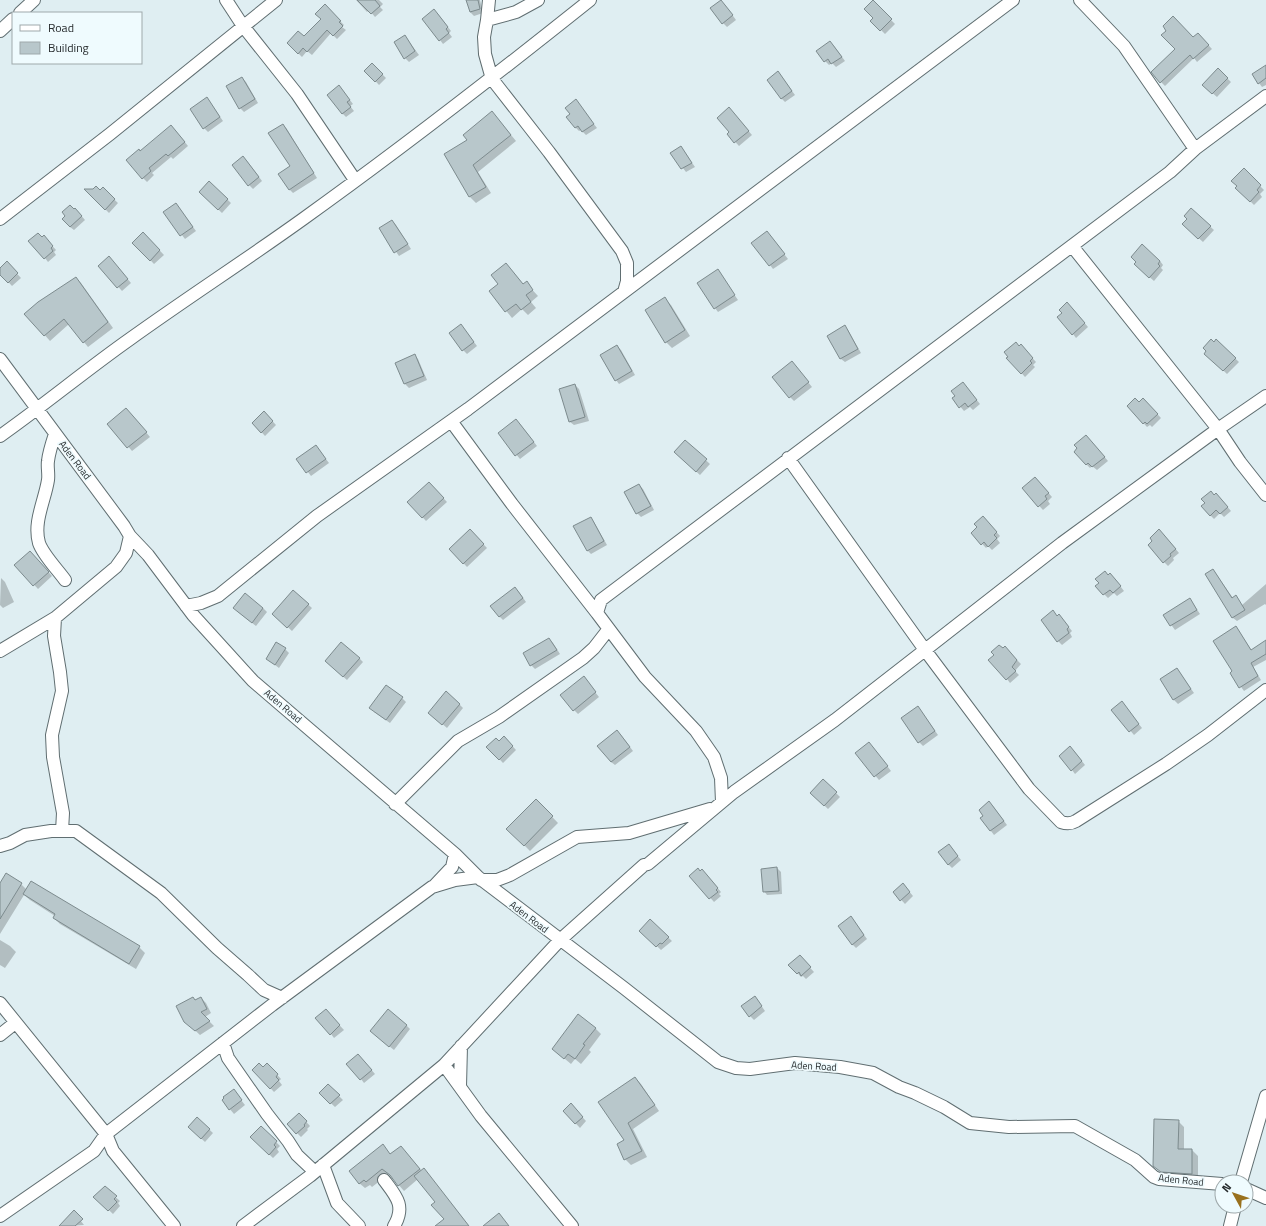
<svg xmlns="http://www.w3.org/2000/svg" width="1266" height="1226" font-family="'Titillium Web',sans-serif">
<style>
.shadow{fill:#0003}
.building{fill:#b8c7cb;stroke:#7d8b8e}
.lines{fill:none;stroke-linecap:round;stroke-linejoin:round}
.street-casing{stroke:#606e71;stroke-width:14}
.street{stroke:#fff;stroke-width:12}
.labels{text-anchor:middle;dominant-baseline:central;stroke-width:3.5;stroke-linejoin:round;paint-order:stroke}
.street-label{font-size:10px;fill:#282d2f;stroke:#effbfe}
</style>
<rect width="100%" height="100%" fill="#dfeef2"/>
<!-- shadow -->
<path class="shadow" d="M356 0H379L383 4 380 7 383 10 375 17 369 10 367 12Z
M467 0H480L483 13 474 16 470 12Z
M873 2 895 24 885 34 872 21 874 18Z
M725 5 736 20 727 27 723 23Z
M325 6 344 25 342 27 346 30 337 39 331 33 312 55 307 51 302 57 288 43 304 38 322 19Z
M438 14 451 31 449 33 452 37 443 44 440 40Z
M405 36 419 55 409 62 405 58Z
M1193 38H1202L1212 49 1197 62 1194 58 1165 86 1161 82Z
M834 46 845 61 836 67 832 63 829 65 825 61Z
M372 64 386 78 379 85 366 71Z
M1266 66V85L1262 87 1259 83Z
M1218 69 1231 82 1217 97 1203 85Z
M778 72 795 95 785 102 781 98Z
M242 78 246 82 258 103 244 112 240 108Z
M339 86 353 104 350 106 354 111 346 117 342 113Z
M207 98 223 121 208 132 204 128Z
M576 101 597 128 586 135 581 130 579 131 575 127 571 115Z
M733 113 752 135 739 146 728 134 731 132Z
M498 119 516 141 478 172 491 193 476 203 470 197 445 155 468 141Z
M283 125 287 129 317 178 293 193 289 189 291 167Z
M175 130 188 146 173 159 171 157 152 173 154 175 147 182 143 178 140 153Z
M681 147 695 167 686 172 671 153Z
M247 161 262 181 253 189 249 185Z
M1244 170 1264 190 1260 194 1262 197 1254 205 1237 188Z
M209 182 231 203 222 213 200 192Z
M103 189 118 203 109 213 86 190 100 191Z
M179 208 196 231 185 239 165 213Z
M1191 209 1214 230 1203 242 1183 224 1188 219Z
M79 213 85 220 74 230 70 227Z
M392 221 396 225 411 249 399 256 380 229Z
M767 232 788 259 773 269 753 243Z
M143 233 164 255 154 264 134 243Z
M42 238 47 240 56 250 54 252 56 255 48 262 45 258Z
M1160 261 1163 265 1161 268 1163 270 1154 281 1139 268Z
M113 262 131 283 122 291 100 266Z
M7 263 21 278 12 286 0 273V270Z
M506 264 524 285 526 283 538 296 531 302 536 308 528 315 522 309 512 318 490 291 499 284Z
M718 271 738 300 718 312 715 308Z
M76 278 81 283 113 328 88 347 69 324 50 341 26 314Z
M665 299 671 305 690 336 672 348 666 342Z
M1071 307 1088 327 1076 338 1073 334Z
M845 327 848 330 861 353 845 362 841 359 828 336Z
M464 329 477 346 467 354 463 350Z
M1216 340 1239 362 1227 374 1206 354Z
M617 346 621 350 635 375 619 384 616 380Z
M1019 347 1024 349 1036 362 1033 365 1035 367 1025 377 1008 358Z
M414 355 418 359 427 380 409 388 405 384 396 363Z
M795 366 812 387 794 401 790 397Z
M963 383 980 404 973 410 970 407 964 411 953 398 956 396Z
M575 385 579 389 589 421 574 425 570 422Z
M1143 399 1161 418 1152 427 1150 425 1147 427 1128 406 1139 403Z
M264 412 276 425 265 436 253 423Z
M130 413 150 437 132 451 109 424Z
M520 424 537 446 520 459 499 433Z
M1090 440 1108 461 1097 470 1092 466 1090 468 1086 464Z
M685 441 710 464 700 475 679 456Z
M319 450 329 463 311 476 298 459Z
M1039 482 1052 497 1048 501 1050 504 1043 510 1023 488Z
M429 483 447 502 426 521 409 502Z
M639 485 643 489 654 510 641 517 637 513Z
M1214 496 1220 498 1231 511 1224 517 1220 513 1214 519 1210 515Z
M983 517 1000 536 997 539 1000 543 992 550 988 546 986 548 972 533 978 527Z
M591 518 594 522 607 545 591 554 587 550Z
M470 530 487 548 467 567 450 549Z
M1163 534 1179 553 1173 558 1174 560 1168 566 1164 562 1154 541Z
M34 556 52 576 38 589 16 565Z
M1213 570 1233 598 1236 597 1242 605 1266 584V605L1265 604 1237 621 1233 618 1206 574Z
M1109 576 1114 578 1124 591 1117 596 1114 593 1108 598 1096 586Z
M1 578 5 582 14 602 3 608 0 605Z
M293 591 312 608 292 631 277 617Z
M519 592 526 602 503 620 499 616Z
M1190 599 1200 614 1175 630 1164 615Z
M263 608 267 612 256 626 238 612Z
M1059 615 1072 631 1070 633 1072 637 1062 645 1058 641 1057 617Z
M1236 627 1252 651 1266 642V660L1253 667 1261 680 1244 691 1231 673 1233 672Z
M549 639 553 643 560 654 535 669 531 665Z
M1005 648 1021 664 1015 671 1019 675 1010 683 1007 679 1003 650Z
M285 649 289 653 279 668 267 659Z
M359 658 363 662 347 680 330 665Z
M1177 669 1194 693 1178 704 1174 700 1161 679Z
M587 682 599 697 578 714 574 710Z
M402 698 406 702 390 723 374 712Z
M459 704 463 708 447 728 433 716Z
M1125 707 1142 728 1134 735 1113 710Z
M921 711 938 735 923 746 919 742Z
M621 735 633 751 615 765 611 762Z
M504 737 516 750 503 763 488 747 499 742Z
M873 747 891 771 879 780 856 753Z
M1074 751 1085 765 1075 774 1072 770Z
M823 780 840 797 828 809 811 793Z
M536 800 558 823 530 851 508 829Z
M993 806 1007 825 994 835 981 818Z
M952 849 961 860 952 868 948 864Z
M777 868 781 872 782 894 767 895 764 891Z
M700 872 706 874 721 892 719 894 721 896 714 902 691 876Z
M21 884 27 890 139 947 145 953 136 969 60 924 54 918 55 916 30 900 24 895 0 934V885Z
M903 884 913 896 905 904 894 892Z
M651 921 672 941 661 950 641 931Z
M854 921 867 939 856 948 852 944Z
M0 940 10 946 16 952 5 968 0 965Z
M803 960 814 972 806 979 803 976 801 977 790 965Z
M201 998 206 1003 211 1013 205 1017 214 1026 200 1035 185 1021 196 1001Z
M758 1001 765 1011 754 1020 750 1016Z
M329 1014 344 1030 334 1038 331 1034Z
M406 1025 410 1029 394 1050 375 1035Z
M595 1028 601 1034 589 1050 591 1052 581 1064 575 1059 571 1064 553 1049Z
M362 1059 375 1074 364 1083 361 1079Z
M267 1064 281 1079 279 1081 282 1085 274 1092 253 1070 263 1068Z
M635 1078 641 1084 659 1111 633 1129 647 1157 631 1165 625 1159 626 1141 600 1102Z
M328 1085 343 1100 335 1107 320 1093Z
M237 1095 245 1105 234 1114 223 1101Z
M571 1105 586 1121 580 1128 564 1111Z
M299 1114 310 1126 307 1129 308 1130 301 1137 288 1124Z
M197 1118 213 1133 205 1142 189 1127Z
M1178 1121 1184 1127V1150H1192L1198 1156V1180L1168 1177 1154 1165Z
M261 1127 280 1146 277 1149 279 1152 273 1158 251 1137Z
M383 1146 391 1155 406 1153 422 1171 429 1176 469 1226H447L446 1219 436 1202 418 1179 404 1191 389 1174 372 1187 370 1185 365 1188 359 1183Z
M105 1188 120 1201 118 1203 120 1206 113 1214 95 1197Z
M77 1216 84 1225 67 1226Z"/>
<!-- building -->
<path class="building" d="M357 0H375L380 6 371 14Z
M466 0H478L480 9 470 12Z
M721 0 733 15 722 24 710 8Z
M873 0 892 19 880 31 870 21 873 18 864 9Z
M325 4 341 21 339 22 343 26 333 36 327 30 307 52 303 48 298 54 287 43 298 31 304 36 321 19 315 14Z
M434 9 448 27 446 29 449 33 439 41 422 19Z
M1173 16 1193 37 1198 33 1209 45 1193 59 1190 55 1160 83 1151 72 1175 49 1161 35 1166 31 1163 26Z
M405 35 415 51 404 59 394 42Z
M830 41 842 57 831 64 828 59 824 62 816 51Z
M372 63 383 74 375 82 364 71Z
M1266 65V78L1258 84 1252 74Z
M1218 68 1228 78 1212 94 1202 85Z
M778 71 792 91 781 99 767 80Z
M242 77 255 99 239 109 226 86Z
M339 85 350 100 347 102 351 107 342 114 327 95Z
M207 97 220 117 203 129 190 109Z
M576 99 594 124 582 132 578 126 575 128 566 117 570 114 565 108Z
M729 107 749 131 734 143 727 134 729 132 717 118Z
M492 111 511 135 473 165 486 187 469 197 444 154 467 140 463 135Z
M283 124 314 173 289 190 278 174 290 166 268 133Z
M171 125 185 142 168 156 166 154 149 168 151 171 142 179 126 160 139 149 140 151Z
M681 146 692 163 681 169 670 153Z
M243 156 259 177 248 186 232 165Z
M1244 168 1261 185 1257 190 1259 192 1250 202 1235 188 1237 186 1231 181Z
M209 181 228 199 218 210 199 192Z
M96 186 100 190 103 187 115 199 105 210 84 189H93Z
M176 203 193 227 180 236 163 212Z
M70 205 74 209 75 208 82 216 70 227 62 219 65 216 62 212Z
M1191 208 1211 226 1198 239 1182 224 1187 219 1184 216Z
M392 220 408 244 394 253 379 228Z
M767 231 785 254 769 266 751 243Z
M143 232 160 250 150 261 132 243Z
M38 233 42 237 44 235 53 246 51 248 53 251 44 259 28 241Z
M1142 244 1160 261 1158 264 1160 266 1149 278 1134 264 1136 262 1131 257Z
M109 256 128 279 117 288 98 266Z
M7 261 18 273 8 283 0 275V268Z
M506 263 523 284 527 281 533 290 526 295 531 302 521 310 516 304 505 312 489 291 498 284 491 275Z
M718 269 735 295 714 309 697 283Z
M76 277 108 322 83 343 64 319 44 336 24 314 38 302Z
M665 297 685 330 665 343 645 310Z
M1067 302 1085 323 1072 335 1057 317 1062 313 1059 310Z
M461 324 474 342 462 351 449 333Z
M845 325 858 349 840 359 827 336Z
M1211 339 1214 342 1216 339 1236 358 1223 371 1204 354 1206 351 1203 348Z
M1016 342 1019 346 1021 344 1033 358 1030 361 1032 363 1021 374 1006 358 1008 357 1004 352Z
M617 345 632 371 615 381 600 355Z
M415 354 424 376 404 384 395 363Z
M792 361 809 382 789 398 772 377Z
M963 382 977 400 968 407 965 403 959 408 952 398 955 396 951 391Z
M575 384 585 417 569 422 559 389Z
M1135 398 1139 402 1143 398 1158 414 1147 424 1145 422 1143 424 1127 406Z
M126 408 147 432 127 448 107 424Z
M264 411 273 421 261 433 252 423Z
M516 419 534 442 515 456 498 433Z
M1086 435 1105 457 1092 467 1088 463 1086 465 1074 452 1077 448 1074 445Z
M685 440 707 459 696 472 674 452Z
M316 445 326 459 306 473 296 459Z
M1035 477 1049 493 1045 496 1047 499 1038 507 1022 488Z
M429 482 444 498 422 518 407 502Z
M639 484 651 506 636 514 624 492Z
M1211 491 1214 495 1216 493 1228 507 1220 514 1216 510 1210 516 1201 506 1205 503 1201 499Z
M983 516 997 532 994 535 997 538 988 547 984 542 981 545 971 533 977 527 974 524Z
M591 517 604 541 587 551 573 526Z
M470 529 484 544 463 564 449 549Z
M1159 529 1176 549 1170 554 1171 556 1163 563 1148 545 1152 541 1150 538Z
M30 551 49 572 33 586 14 565Z
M1213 569 1232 598 1236 595 1245 610 1232 618 1205 574Z
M1105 571 1108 575 1110 573 1121 586 1113 593 1110 590 1103 595 1095 586 1099 583 1095 579Z
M515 587 523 598 499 617 490 606Z
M293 590 309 604 287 628 272 614Z
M245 593 263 608 252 623 233 608Z
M1190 598 1197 610 1170 626 1163 615Z
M1053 610 1057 616 1059 614 1069 627 1067 629 1069 633 1057 642 1041 620Z
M1236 626 1251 650 1266 640V654L1251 663 1258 676 1239 688 1230 673 1232 671 1213 641Z
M549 638 557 650 530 666 523 653Z
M276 642 286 648 275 665 266 659Z
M341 642 360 658 343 677 325 661Z
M999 645 1003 648 1005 646 1017 660 1012 667 1016 671 1006 680 988 660 994 655 991 652Z
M1177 668 1191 689 1173 700 1160 679Z
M584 676 596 692 573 711 560 695Z
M386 685 403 697 386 720 369 708Z
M446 691 460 704 442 725 428 713Z
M1122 701 1139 724 1129 732 1111 710Z
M918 706 935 731 918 743 901 718Z
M617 730 630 747 611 762 597 746Z
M504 736 513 746 499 760 486 747 496 738 499 741Z
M869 742 888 766 874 777 855 753Z
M1070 746 1082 761 1071 771 1059 756Z
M823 779 837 792 824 806 810 793Z
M536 799 553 816 524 846 506 829Z
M989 801 1004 821 990 831 980 818 983 816 979 810Z
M949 844 958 856 948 865 938 852Z
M777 867 779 891 763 892 761 869Z
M698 868 700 871 702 869 718 888 716 890 718 892 709 899 689 876Z
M6 873 22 883 0 919V883Z
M31 881 140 946 129 964 53 918 55 914 23 894Z
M903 883 910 892 900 901 893 892Z
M851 916 864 935 852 945 838 926Z
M650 919 669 937 662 944 660 943 656 947 639 931Z
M800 955 811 967 801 976 799 972 797 974 788 965Z
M755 996 762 1006 749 1017 741 1006Z
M193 997 195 1000 201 997 207 1009 201 1012 210 1021 195 1031 184 1022 176 1006Z
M326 1009 340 1025 330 1035 315 1018Z
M388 1009 407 1025 389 1047 370 1031Z
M578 1014 596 1028 583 1044 585 1045 575 1059 568 1054 564 1059 552 1049Z
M358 1054 372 1070 360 1080 346 1064Z
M259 1063 263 1067 267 1063 278 1074 276 1077 279 1080 270 1089 252 1070Z
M635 1077 655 1105 628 1123 642 1151 624 1160 617 1144 624 1140 598 1102Z
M328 1084 340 1095 330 1104 319 1093Z
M234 1089 242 1100 229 1110 222 1100 224 1098 223 1097Z
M571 1103 583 1117 575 1124 563 1111Z
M299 1113 307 1121 304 1125 305 1126 296 1134 287 1124Z
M197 1117 210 1129 201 1139 188 1127Z
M1154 1119 1179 1120 1178 1149H1192V1174L1161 1172 1153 1166Z
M261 1126 277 1141 274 1145 276 1147 269 1155 250 1137Z
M383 1144 390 1154 401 1146 420 1169 398 1186 390 1175 382 1169 366 1182 364 1180 359 1184 349 1171Z
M424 1168 469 1226H435L444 1219 431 1205 435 1202 414 1176Z
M105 1186 117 1196 114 1199 117 1202 108 1211 93 1197Z
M74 1210 83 1219 75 1226H59Z
M499 1213 509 1226H483Z"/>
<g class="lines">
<!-- street casing -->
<g class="street-casing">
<path id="street" d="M226 0 243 26 297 94 355 180
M489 0 487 20 484 37 485 54 492 79 549 152 622 251 627 263V281L624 292
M1080 0 1124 46 1195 149
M20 13 34 0
M487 20 516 12 538 0
M0 31 13 19
M0 219 110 134 276 0
M1072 246 1218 429 1240 462 1266 495
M0 359 124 526 130 536 148 555 193 615 253 681 455 854 478 877 624 988 718 1062 736 1068 750 1069 795 1063 840 1067 873 1073 899 1087 915 1093 944 1107 970 1123 1009 1127 1075 1126 1135 1160 1154 1177 1159 1179 1222 1184
M451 421 512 504 597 613
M55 434C52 443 49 452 48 461 47 467 49 474 48 480 45 500 33 522 39 543 43 555 58 570 65 580
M0 436C44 405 86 370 130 339 187 298 246 260 303 219 401 149 496 75 590 0
M788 458 925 650 1029 789 1061 822C1067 824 1071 824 1076 821L1166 764 1208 735 1266 690
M186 606 201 603 218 596 317 516 468 409 1013 0
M55 618 54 636 60 672 62 691 52 735 53 757 63 813 62 831
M0 651 55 618 116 567 126 553 130 536
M722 802 721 778 714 757 696 731 645 677 597 613 601 600 1170 172 1195 149 1266 96
M395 804 458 741 499 717 583 658 594 648 608 630
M0 846 10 843 25 835 51 831H76L161 893 217 948 248 975 264 990 282 998
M481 880H497L510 875 577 837 629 833 710 809
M435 885 452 867 455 854
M0 1003 106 1134 113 1151 174 1226
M0 1035 15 1023
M223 1043 228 1058 267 1114 288 1141 297 1155 315 1172
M444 1065 481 1116 572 1226
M460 1086 461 1046
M323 1165 337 1203 359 1226
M384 1180C396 1196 406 1206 394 1226
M1241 1182 1266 1096
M1246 1189 1266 1198
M0 1216 94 1151 106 1134 272 1005 432 887 455 880 478 877
M243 1226 310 1176 444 1065 560 940 644 865 648 864 734 792 835 720 925 650 1062 543 1218 429 1266 396
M1230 1226 1235 1206"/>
</g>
<!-- street -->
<use href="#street" class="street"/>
</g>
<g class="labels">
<!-- street labels -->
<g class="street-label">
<text transform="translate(75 460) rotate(53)">Aden Road</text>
<text transform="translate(283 706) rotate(40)">Aden Road</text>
<text transform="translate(529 917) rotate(37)">Aden Road</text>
<text transform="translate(814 1066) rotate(3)">Aden Road</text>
<text transform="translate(1181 1180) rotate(6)">Aden Road</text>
</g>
</g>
<!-- legend -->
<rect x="12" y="12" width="130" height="52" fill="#effbfe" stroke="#9fa9ab"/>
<rect x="20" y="25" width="20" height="6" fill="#ffffff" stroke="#9fa9ab"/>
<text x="48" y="32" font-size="12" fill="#282d2f">Road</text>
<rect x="20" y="42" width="20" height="12" fill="#b8c7cb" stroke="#9fa9ab"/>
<text x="48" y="52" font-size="12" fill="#282d2f">Building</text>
<!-- north arrow -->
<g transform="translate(1234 1194) rotate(310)"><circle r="19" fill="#effbfe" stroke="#9fa9ab"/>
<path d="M0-3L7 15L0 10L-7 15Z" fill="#99711e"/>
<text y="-6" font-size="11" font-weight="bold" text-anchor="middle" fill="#282d2f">N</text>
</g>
</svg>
